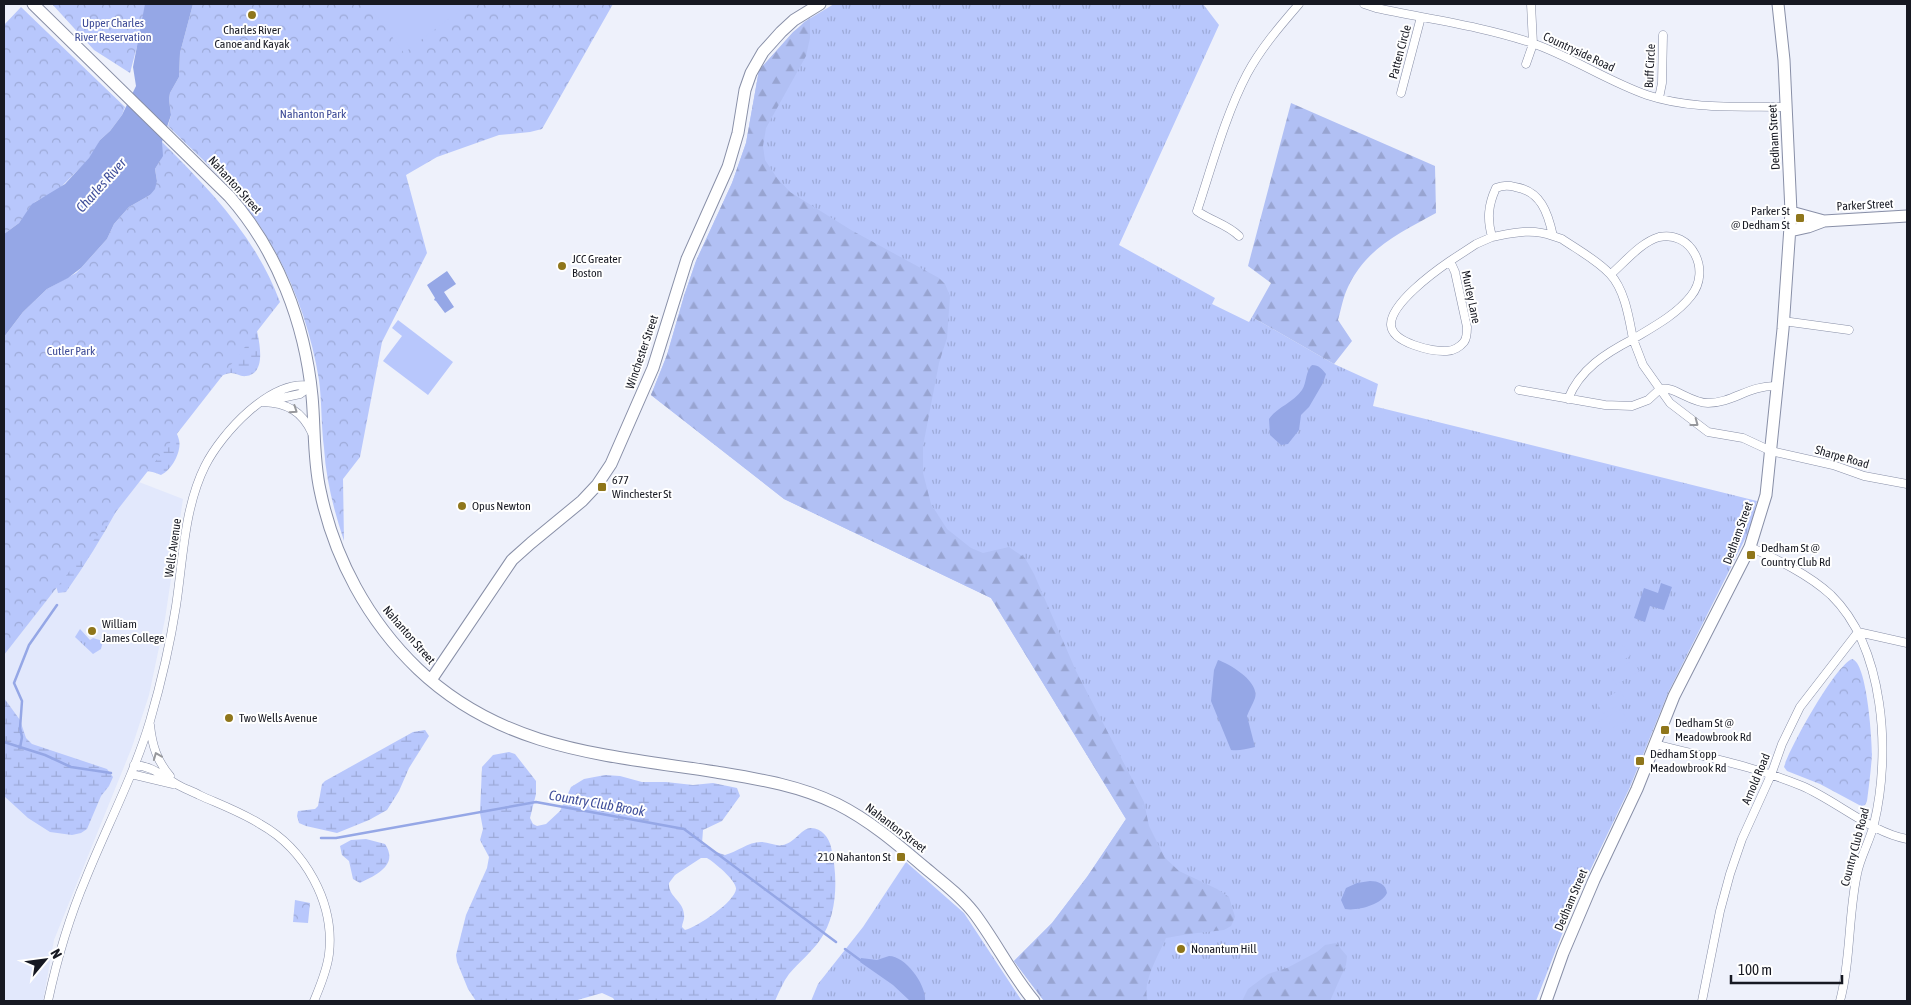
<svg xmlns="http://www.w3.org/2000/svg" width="1911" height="1005" font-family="'Asap Condensed',sans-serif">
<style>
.built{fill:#e2e8fc}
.grass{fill:url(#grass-tufts)}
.forest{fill:url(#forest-firs)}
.wetland{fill:url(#wetland-marsh);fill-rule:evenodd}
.park{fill:url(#park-crowns)}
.pitch{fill:#b8c7fc}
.water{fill:#95a7e6}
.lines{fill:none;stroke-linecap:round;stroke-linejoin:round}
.stream{stroke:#95a7e6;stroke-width:2.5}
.street-casing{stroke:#888fa7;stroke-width:9}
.secondary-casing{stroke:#888fa7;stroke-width:13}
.street{stroke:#fff;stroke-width:8}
.secondary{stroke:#fff;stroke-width:11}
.oneway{stroke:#97989c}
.poi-dot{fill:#8f761b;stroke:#fff;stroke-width:2}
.labels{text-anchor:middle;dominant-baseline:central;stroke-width:4;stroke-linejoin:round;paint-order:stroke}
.park-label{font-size:12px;fill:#3d4b97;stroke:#fff}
.poi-label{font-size:12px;fill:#171922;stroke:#fff;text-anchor:start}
.street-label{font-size:12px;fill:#171922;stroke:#fff}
.water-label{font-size:14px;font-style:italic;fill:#404f9b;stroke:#fff}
</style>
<defs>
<pattern id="grass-tufts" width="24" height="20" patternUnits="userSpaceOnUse" patternTransform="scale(1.25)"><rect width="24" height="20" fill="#b8c7fc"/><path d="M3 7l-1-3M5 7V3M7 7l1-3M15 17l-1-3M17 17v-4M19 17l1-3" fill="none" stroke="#9daad8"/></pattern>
<pattern id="forest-firs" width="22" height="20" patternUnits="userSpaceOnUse" patternTransform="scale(1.25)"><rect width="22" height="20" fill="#b1c0f4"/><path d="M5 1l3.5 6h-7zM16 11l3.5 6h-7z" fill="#98a4d1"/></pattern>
<pattern id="wetland-marsh" width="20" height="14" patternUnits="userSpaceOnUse" patternTransform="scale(1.25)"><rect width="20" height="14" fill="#b8c7fc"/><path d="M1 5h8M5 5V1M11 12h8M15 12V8" fill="none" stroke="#9daad8"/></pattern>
<pattern id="park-crowns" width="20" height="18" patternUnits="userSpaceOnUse" patternTransform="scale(1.25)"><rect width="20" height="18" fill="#b8c7fc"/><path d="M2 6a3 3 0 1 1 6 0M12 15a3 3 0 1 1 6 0" fill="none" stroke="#9daad8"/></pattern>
</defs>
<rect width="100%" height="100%" fill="#eef1fb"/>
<!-- built -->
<path class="built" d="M139 482 183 499 165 619 149 695 132 747 54 940 43 1001H4V655Z"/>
<!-- grass -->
<path class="grass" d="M834 4H1203L1219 25 1119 245 1215 298 1212 304 1249 322 1252 317 1334 364 1378 384 1373 406 1757 501 1750 529 1668 693 1630 787 1573 906 1536 1001H1044L1014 961 1052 923 1087 877 1126 819 991 598 784 499 651 395 667 355 684 296 696 261 732 183 746 143 759 70 804 22Z
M80 629 90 640 93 638 103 641 101 649 93 654 75 637Z
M906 862 964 913 1022 1001H811L818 984 863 927Z"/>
<!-- forest -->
<path class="forest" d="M810 18V38L806 56 766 128 763 146 765 160 777 178 790 192 851 230 939 278 945 284 950 296 947 338 939 363 923 446V473L931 504 947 529 971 548 983 553 1009 547 1025 558 1034 574 1076 671 1144 802 1149 826 1165 858 1179 871 1217 889 1229 897 1235 917 1231 926 1224 930 1189 934 1166 938C1159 954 1141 984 1148 1001H1044L1014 961 1052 923 1087 877 1126 819 991 598 784 499 651 395 667 355 684 296 696 261 732 183 746 143 759 70 793 32Z
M1291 103 1435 166 1436 213C1400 233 1367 247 1348 287 1343 297 1341 310 1338 320L1352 341 1334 364 1252 317 1271 283 1248 266Z
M1336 943 1347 956 1346 965 1330 1001H1242L1248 989 1268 974 1287 968 1317 952 1325 945Z"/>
<!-- wetland -->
<path class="wetland" d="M253 314C256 329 271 373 246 376 241 377 236 373 231 373 223 374 213 380 205 383Z
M172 425C175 430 178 435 179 440 182 452 171 471 161 475 151 471 144 469 135 475 115 516 92 555 66 592L58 593 55 582Z
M4 698 20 720 26 738 32 744 107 769 113 777 109 786 101 796 87 829 81 833 72 835 50 832 28 818 4 796Z
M425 730 429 736 409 768 399 791 387 810 369 820 337 833 306 826 299 823 297 816 298 811 315 809 318 806 322 784 325 781 413 732Z
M509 752 515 754 536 781V794L530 818 533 824 537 826 546 824 560 811 571 787 584 779 605 775 620 776 642 782H666L693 785 713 783 737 788 740 796 722 821 703 830 702 844 713 851 725 855C737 852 748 842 761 842 770 842 777 848 786 844 797 840 802 828 811 828 822 828 829 838 831 847 838 876 838 915 820 940 811 953 799 962 789 974 783 982 779 992 775 1001H615L613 998 602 993 574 1001H476L468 989 457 962 456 955 466 915 487 868 489 857 480 840 483 829 480 813 482 767 493 755ZM701 858H707C714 862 737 881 736 889 735 902 697 927 685 930L682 927C682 923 685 919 684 915 684 901 668 897 669 883L675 875Z
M366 839 385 844C399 865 376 875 360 883L353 879 349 861 342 855 340 846 351 840Z"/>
<!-- park -->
<path class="park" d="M52 4H148L130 73 94 50Z
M193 4H613L542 129 530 132 499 135 437 157 406 175 427 253 382 342 360 457 343 479 344 541C334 511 326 480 324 448 321 426 322 403 319 380 308 312 280 246 235 193 214 169 190 148 168 126L171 115 169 99 170 93 179 77 180 53Z
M21 7 125 107 122 115 110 131 100 140 93 154 84 164 59 189 35 202 19 223 4 234V25Z
M162 142C211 191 255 236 280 302L4 655V337L23 312 47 289 76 273 81 268 107 239 114 224 129 207 150 195 157 181 155 169 161 159Z
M1852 659C1867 662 1872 739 1872 754 1871 770 1869 785 1867 801L1865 805 1861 806 1820 784 1787 771 1784 767C1790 747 1835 666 1852 659Z
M295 900 310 903 308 923 293 922Z"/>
<!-- pitch -->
<path class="pitch" d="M368 4H468L404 53Z
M398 320 453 362 428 395 383 361 402 336 392 328Z
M1624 645 1630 656 1607 669 1601 658Z
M1633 660 1639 671 1616 685 1610 674Z
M1620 690 1626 701 1603 714 1597 703Z
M1621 709 1627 720 1604 733 1598 722Z"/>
<!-- water -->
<path class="water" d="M145 4H193L180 53 179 77 170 93 169 99 171 115 162 142 163 156 155 169 157 181 155 189 150 195 129 207 114 224 107 239 81 268 68 278 47 289 23 312 4 337V234L19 223 32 204 65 184 89 158 100 140 110 131 122 115 136 86 133 67Z
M447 271 456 284 444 292 454 307 445 313 436 301 434 300 435 298 427 285Z
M1312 365C1319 365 1322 369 1326 374L1323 383 1309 407 1301 415 1299 430 1288 444 1281 445 1270 435 1269 419C1277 407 1293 403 1302 390 1307 382 1305 372 1312 365Z
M1661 583 1672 587 1664 610 1650 606 1645 622 1634 618 1644 588 1658 593Z
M1218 660C1230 664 1260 682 1255 698 1253 704 1249 710 1247 716L1255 747C1246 749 1239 751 1231 750L1211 701 1214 670Z
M1370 881C1378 881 1386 884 1387 893 1381 905 1358 911 1345 909L1341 900 1346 888 1357 883Z
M889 956C906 956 927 986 925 1001H910L893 985 860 962 861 958 877 960Z"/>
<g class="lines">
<!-- stream -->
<path class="stream" d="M4 742 45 755 71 767 111 773
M20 748 22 737 20 728 22 701 14 683 29 645 57 605
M321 838H336L536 802 684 829 836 942
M845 949 860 960"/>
<!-- street casing -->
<g class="street-casing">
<path id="street" d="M1364 4 1376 8C1428 19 1482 26 1532 43 1572 57 1607 81 1647 95 1692 110 1740 106 1786 107
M1526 64 1533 44 1531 4
M1401 93 1421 17
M1659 98 1662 83 1663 35
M1239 236C1227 224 1211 221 1197 211 1212 166 1225 116 1247 74 1261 48 1280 26 1299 4
M1553 236C1532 228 1513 233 1492 237 1487 219 1488 205 1496 188 1503 185 1508 185 1515 187 1541 191 1548 213 1553 236L1562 239C1578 250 1597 260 1610 274 1625 290 1629 318 1633 339 1606 353 1580 369 1568 399
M1450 261C1434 272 1390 304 1391 325 1392 343 1433 352 1447 351 1453 351 1460 347 1464 342 1467 338 1467 332 1467 327L1455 272 1450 261 1476 244 1492 237
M1783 321 1849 330
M1777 386C1749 385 1733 403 1708 403 1690 403 1673 385 1660 389L1670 403 1708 432 1743 438 1771 451 1833 465 1864 476 1907 484
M1519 390 1605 405 1632 406 1648 400 1660 389 1643 365 1633 339C1653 327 1676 315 1691 296 1712 270 1691 230 1659 237 1641 242 1624 263 1611 274
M272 400 300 394 311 386
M263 402C287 403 302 411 312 433
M1750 547C1778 560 1808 574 1831 595 1885 648 1891 754 1874 824 1870 841 1860 857 1857 874 1848 916 1851 960 1840 1001
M150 725C152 745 157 761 170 776
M1655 744C1704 757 1754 766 1802 786 1835 800 1872 833 1907 839
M134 765C153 766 162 776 178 785 185 789 192 791 199 795 219 804 241 812 260 824 305 849 335 903 329 954 327 971 320 986 314 1001
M131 774 173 784
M48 1001C57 959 69 918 86 878 107 826 134 775 150 721 161 683 170 645 176 606 183 560 184 508 205 466 221 434 271 378 311 386
M1702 1001 1720 911 1730 874 1742 839 1771 775 1782 744 1800 707 1858 632 1907 643"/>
</g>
<!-- secondary casing -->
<g class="secondary-casing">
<path id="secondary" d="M33 4 229 196C277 250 305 323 312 396 315 427 313 458 320 490 334 558 368 621 418 669 503 750 606 755 716 772 758 779 798 785 837 804 869 820 896 843 923 866 941 881 960 895 974 913 996 942 1011 974 1034 1001
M1791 212 1824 221 1907 216
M1790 231 1808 227 1824 221
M431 680 512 560 531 543 582 501 597 485 611 464 653 368 687 259 728 167 738 133 745 90 751 73 763 52 781 32 794 20 820 4
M1546 1001 1563 953 1594 880 1637 789 1674 696 1750 547 1766 495 1783 329 1791 212 1784 60 1778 4"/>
</g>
<!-- street -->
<use href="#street" class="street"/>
<!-- secondary -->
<use href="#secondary" class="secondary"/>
</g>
<!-- one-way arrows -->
<defs><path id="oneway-chevron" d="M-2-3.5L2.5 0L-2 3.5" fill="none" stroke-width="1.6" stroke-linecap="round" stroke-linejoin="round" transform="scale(1.25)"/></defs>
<g class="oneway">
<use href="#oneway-chevron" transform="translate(294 410) rotate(34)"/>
<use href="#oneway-chevron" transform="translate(1695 423) rotate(37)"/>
<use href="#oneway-chevron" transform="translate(157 756) rotate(-112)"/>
</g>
<!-- markers -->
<g class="poi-dot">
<circle cx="252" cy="15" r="5"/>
<rect x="1795" y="213" width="10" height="10" rx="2.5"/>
<circle cx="562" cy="266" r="5"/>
<rect x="597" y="482" width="10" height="10" rx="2.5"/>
<circle cx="462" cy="506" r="5"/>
<rect x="1746" y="550" width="10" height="10" rx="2.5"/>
<circle cx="92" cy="631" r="5"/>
<circle cx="229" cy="718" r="5"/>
<rect x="1660" y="725" width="10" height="10" rx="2.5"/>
<rect x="1635" y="756" width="10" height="10" rx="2.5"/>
<rect x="896" y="852" width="10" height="10" rx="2.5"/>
<circle cx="1181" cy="949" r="5"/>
</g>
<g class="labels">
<!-- park labels -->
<g class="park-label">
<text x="113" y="23">Upper Charles<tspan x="113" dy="14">River Reservation</tspan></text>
<text x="313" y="114">Nahanton Park</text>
<text x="71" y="351">Cutler Park</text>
</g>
<!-- poi labels -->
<g class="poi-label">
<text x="252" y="30" text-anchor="middle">Charles River<tspan x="252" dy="14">Canoe and Kayak</tspan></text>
<text x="1790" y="211" text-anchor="end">Parker St<tspan x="1790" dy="14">@ Dedham St</tspan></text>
<text x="572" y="259">JCC Greater<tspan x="572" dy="14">Boston</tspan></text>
<text x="612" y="480">677<tspan x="612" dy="14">Winchester St</tspan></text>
<text x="472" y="506">Opus Newton</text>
<text x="1761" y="548">Dedham St @<tspan x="1761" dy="14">Country Club Rd</tspan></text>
<text x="102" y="624">William<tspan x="102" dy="14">James College</tspan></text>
<text x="239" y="718">Two Wells Avenue</text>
<text x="1675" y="723">Dedham St @<tspan x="1675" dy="14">Meadowbrook Rd</tspan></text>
<text x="1650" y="754">Dedham St opp<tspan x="1650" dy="14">Meadowbrook Rd</tspan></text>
<text x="891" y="857" text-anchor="end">210 Nahanton St</text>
<text x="1191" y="949">Nonantum Hill</text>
</g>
<!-- street labels -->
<g class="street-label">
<text transform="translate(1400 52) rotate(-75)">Patten Circle</text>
<text transform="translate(1579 52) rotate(25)">Countryside Road</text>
<text transform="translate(1650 66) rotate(-87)">Buff Circle</text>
<text transform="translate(1774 137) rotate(-93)">Dedham Street</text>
<text transform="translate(235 185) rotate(48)">Nahanton Street</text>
<text transform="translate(1865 205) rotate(-3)">Parker Street</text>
<text transform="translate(1471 297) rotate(78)">Murley Lane</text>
<text transform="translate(642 352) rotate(-71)">Winchester Street</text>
<text transform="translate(1842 457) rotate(16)">Sharpe Road</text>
<text transform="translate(1738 533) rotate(-70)">Dedham Street</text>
<text transform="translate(173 548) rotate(-82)">Wells Avenue</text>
<text transform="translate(409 635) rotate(49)">Nahanton Street</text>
<text transform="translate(1756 779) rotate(-67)">Arnold Road</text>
<text transform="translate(896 828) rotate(37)">Nahanton Street</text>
<text transform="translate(1855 847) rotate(-75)">Country Club Road</text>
<text transform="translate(1571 900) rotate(-67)">Dedham Street</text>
</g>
<!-- water labels -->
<g class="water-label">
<text transform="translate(101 185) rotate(-48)">Charles River</text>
<text transform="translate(597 803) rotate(10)">Country Club Brook</text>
</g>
</g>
<!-- border -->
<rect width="1911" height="1005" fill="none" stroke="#171922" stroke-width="10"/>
<!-- north arrow -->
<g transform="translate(45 960) rotate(61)" stroke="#ffffff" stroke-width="4" paint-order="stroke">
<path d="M0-4L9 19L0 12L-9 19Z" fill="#171922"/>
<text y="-8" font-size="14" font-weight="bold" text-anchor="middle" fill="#171922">N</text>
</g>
<!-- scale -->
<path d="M1731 975v8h111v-8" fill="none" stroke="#171922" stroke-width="2.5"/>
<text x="1738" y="975" font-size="15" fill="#171922" stroke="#ffffff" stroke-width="4" paint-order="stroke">100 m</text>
</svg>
